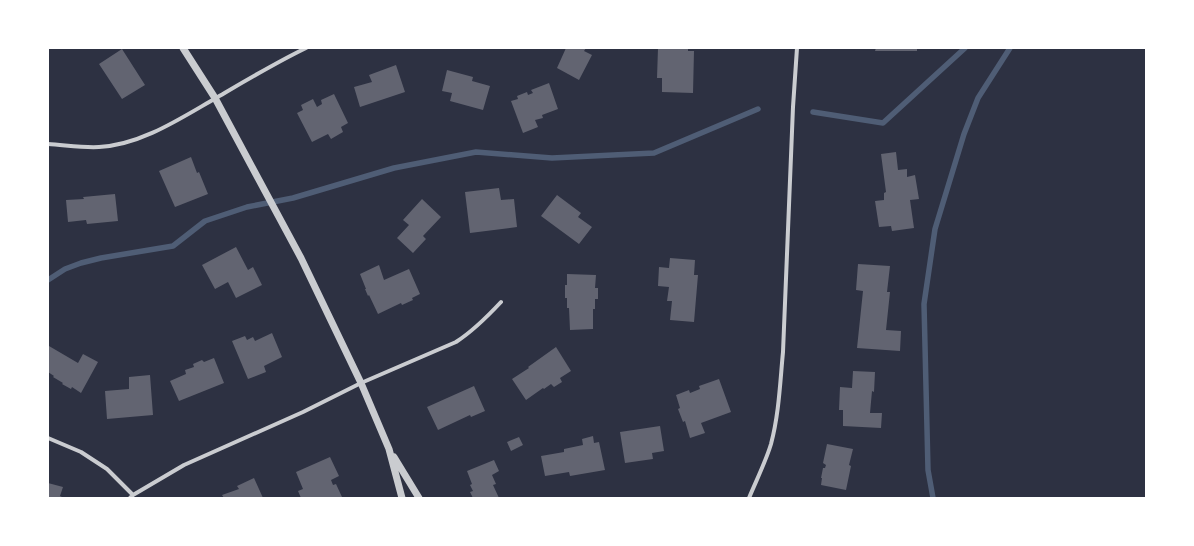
<svg xmlns="http://www.w3.org/2000/svg" width="1194" height="546" font-family="Montserrat,sans-serif">
<style>
.lines{fill:none;stroke-linecap:round;stroke-linejoin:round}
.stream{stroke:#4f5d75;stroke-width:5.5}
.building{fill:#626471}
.minor{stroke:#caccd0;stroke-width:4}
.tertiary{stroke:#caccd0;stroke-width:7}
</style>
<rect width="100%" height="100%" fill="#2d3142"/>
<g class="lines">
<!-- stream -->
<path class="stream" d="M813 112 883 123 965 48
M48 280 65 269 81 263 101 258 173 246 205 221 247 207 293 198 394 168 476 152 552 158 654 153 758 109
M933 498 928 470 924 304 935 229 964 134 978 98 1010 48"/>
</g>
<!-- building -->
<path class="building" d="M566 48H586L584 51 592 55 579 80 557 68Z
M658 48H688V51H694L693 93 662 92V78H657Z
M876 48H917V51H875Z
M122 49 145 85 122 99 99 64Z
M396 65 405 92 360 107 354 87 372 82 369 75Z
M447 70 473 77 472 81 490 86 483 110 450 101 452 93 442 91Z
M549 83 558 109 542 115 543 118 535 120 538 127 523 133 511 101 518 99 517 96 527 92 528 95 533 93 531 90Z
M334 94 348 123 341 127 343 132 331 139 328 134 312 142 297 113 303 110 301 105 313 99 317 107 322 104 321 100Z
M896 152 898 170 907 169V177L915 175 919 199 910 200 914 228 892 231 891 226 879 227 875 201 884 200V193L886 192 881 154Z
M191 157 197 173 199 172 208 194 175 207 159 171Z
M499 188 501 200 514 199 517 227 470 233 465 192Z
M115 194 118 221 87 224 86 220 68 222 66 200 84 199 83 197Z
M557 195 581 213 578 217 592 227 579 244 541 216Z
M422 199 441 217 423 236 426 239 413 253 397 238 409 225 403 220Z
M236 247 248 270 253 267 262 285 236 298 228 282 215 289 202 265Z
M670 258 695 260 694 275H698L694 322 670 320 672 301H667L669 287 658 286 659 267 669 268Z
M858 264 890 266 887 292H890L886 330 901 331 900 351 857 348 863 291 856 290Z
M379 265 384 280 409 269 420 294 412 298 413 300 402 305 401 303 378 314 369 295 368 296 365 289H366L360 274Z
M567 274 596 275 595 288H598V299H595V309H593V329L570 330 569 308H567V298H565V285H567Z
M272 333 282 357 264 366 266 372 248 379 232 341 245 336 247 340 253 337 255 341Z
M49 346 78 363 83 354 98 362 81 393 72 387 71 389 62 384 63 383 53 377 54 376 48 372Z
M556 347 571 371 560 378 562 382 554 387 551 384 544 389 543 388 526 400 512 379 529 368 528 367Z
M214 358 224 383 179 401 170 381 186 374 185 370 194 367 193 364 202 360 204 362Z
M853 371 875 372 874 392 872 391 870 413H882L881 428 843 426V410H839L840 387 852 388Z
M150 375 153 415 107 419 105 391 129 389V377Z
M719 379 731 412 701 423 705 433 690 438 685 421 683 422 678 409 680 408 676 395 689 390 690 393 700 389 699 386Z
M474 386 485 411 471 417 470 415 438 430 427 407Z
M660 426 664 451 652 453 653 459 625 463 620 432Z
M593 436 594 443 599 442 605 470 570 476 569 472 545 476 541 456 564 452V449L583 445 582 439Z
M519 437 523 445 511 451 507 442Z
M827 444 853 449 849 465 851 466 846 490 821 485 822 478H821L823 468H825L826 465 823 463Z
M330 457 339 476 331 480 333 485 336 484 342 497 301 498 298 491 303 489 296 472Z
M494 460 499 471 492 475 496 484 493 485 499 498H473L470 492 473 491 470 485 472 484 467 471Z
M254 478 263 498H224L222 495 239 489 237 486Z
M48 483 63 487 60 496 64 498H48Z"/>
<g class="lines">
<!-- minor -->
<path class="minor" d="M48 144C65 145 83 148 99 147 141 145 181 118 216 98 245 81 275 63 306 48
M48 438 81 452 107 469 133 495
M130 498 133 495 184 465 303 412 361 383 456 342C473 331 487 317 501 302
M749 498C756 481 766 461 771 444 779 414 780 383 783 352L793 107 797 48"/>
<!-- tertiary -->
<path class="tertiary" d="M183 48 215 98 301 258 361 383 389 449 402 498
M394 457 419 498"/>
</g>
<!-- border -->
<rect width="1194" height="546" fill="none" stroke="#ffffff" stroke-width="98"/>
</svg>
